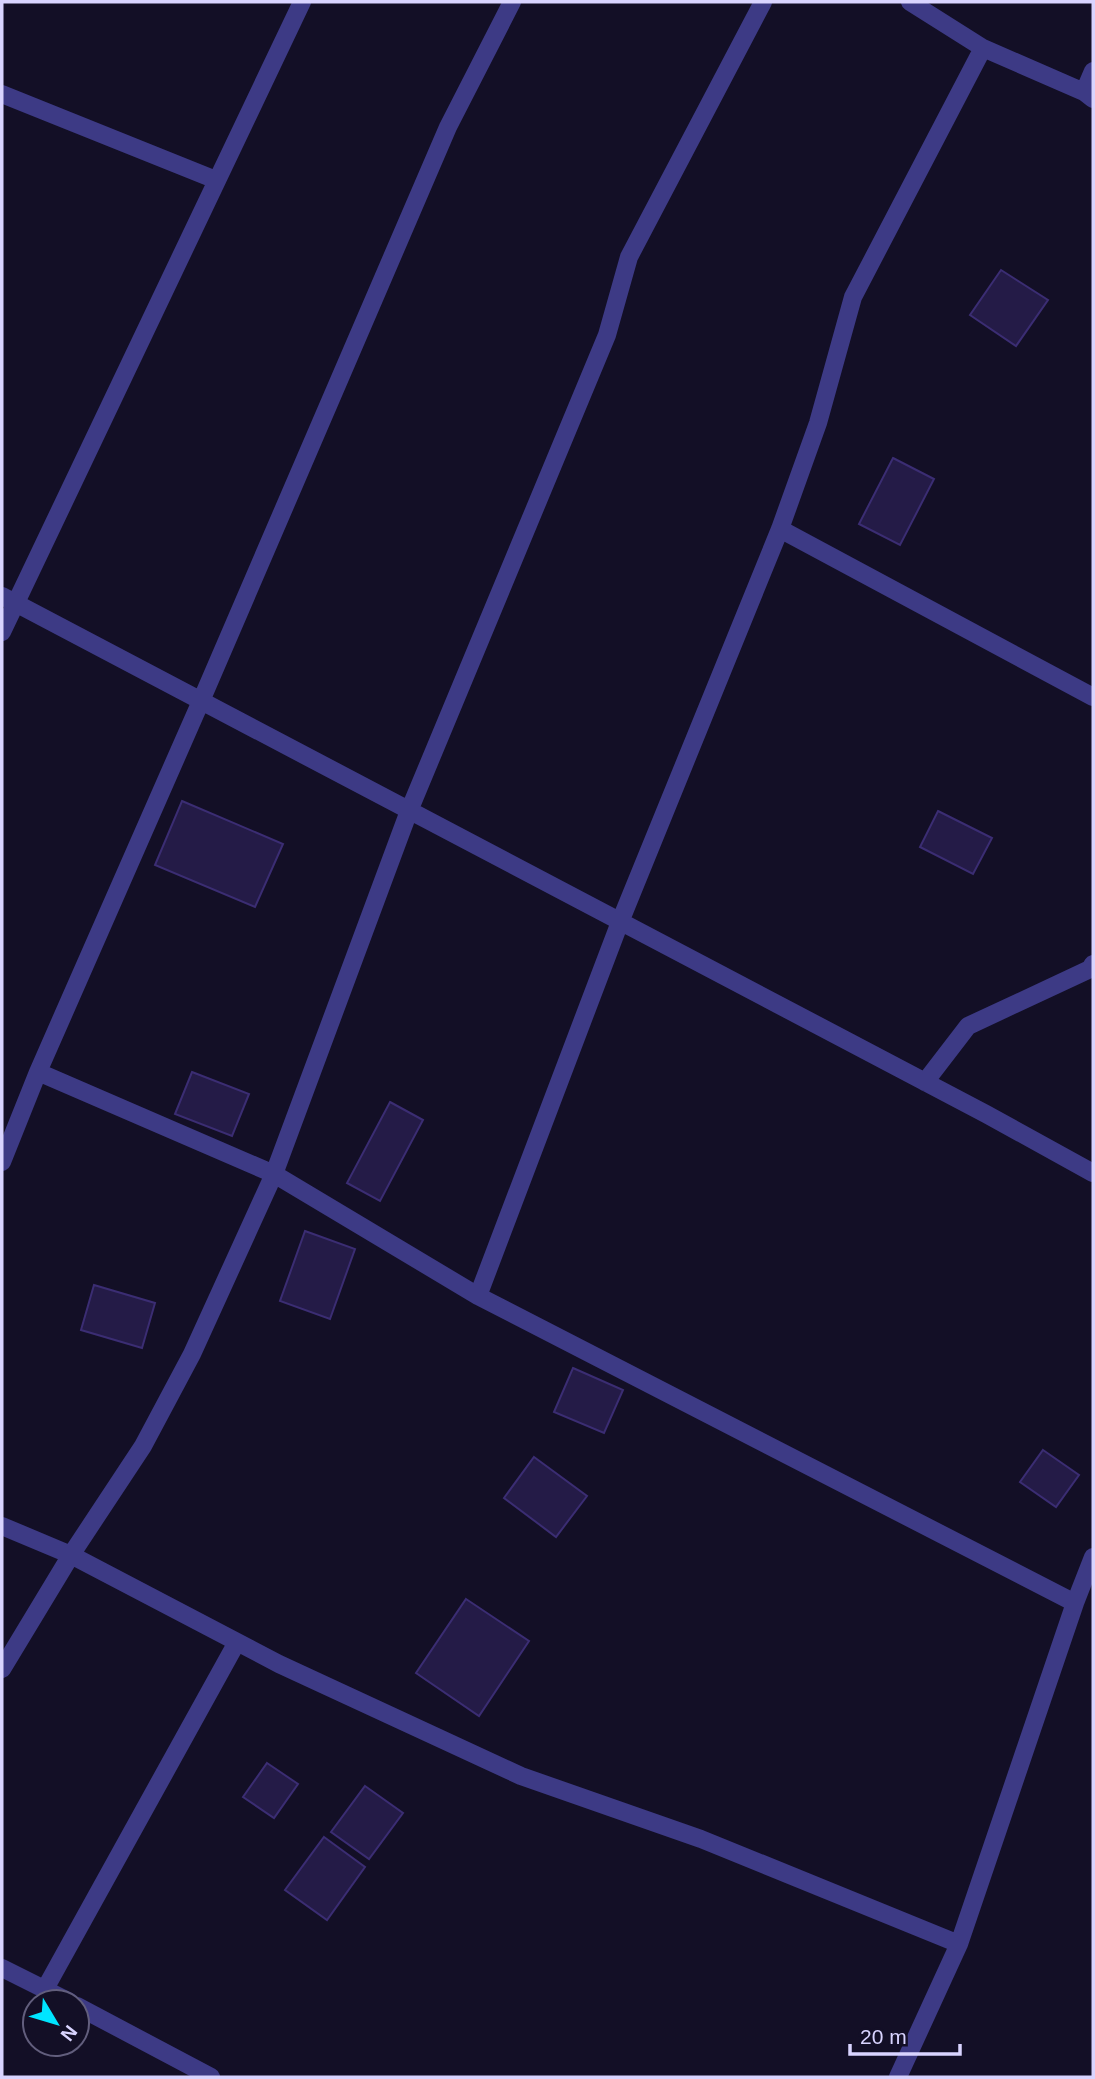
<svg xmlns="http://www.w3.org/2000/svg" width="1095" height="2079" font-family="Arial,sans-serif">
	<rect width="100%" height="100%" fill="#130f26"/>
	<path fill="#241b47" stroke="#3b2d73" stroke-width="2" d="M1001,270L1048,300L1016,346L970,315Z
		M893,458L934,479L900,545L859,524Z
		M182,801L283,844L255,907L155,865Z
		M938,811L992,838L973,874L920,847Z
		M192,1072L249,1094L232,1136L175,1114Z
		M390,1102L423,1120L380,1201L347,1183Z
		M305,1231L355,1249L330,1319L280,1301Z
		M94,1285L155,1303L142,1348L81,1330Z
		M573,1368L623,1390L604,1433L554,1412Z
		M1043,1450L1079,1475L1056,1507L1020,1482Z
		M534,1457L587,1496L556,1537L504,1498Z
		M466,1599L529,1641L479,1716L416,1673Z
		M267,1763L298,1784L274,1818L243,1797Z
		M365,1786L403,1813L369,1859L331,1832Z
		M324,1837L365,1867L327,1920L285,1890Z"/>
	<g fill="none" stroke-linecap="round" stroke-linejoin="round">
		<path stroke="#3d3a85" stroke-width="18" d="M910,2L983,48L1084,92L1093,99
			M1084,92L1093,71
			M2,94L216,180
			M780,529L1093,697
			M2,596L986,1114L1093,1173
			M2,632L302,2
			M38,1072L274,1174L478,1296L1075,1603
			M925,1082L968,1026L1090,969L1093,964
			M2,1162L38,1072L201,701L448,127L512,2
			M478,1296L620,922L780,529L818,423L853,297L983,48
			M2,1526L71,1555L279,1664L521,1776L701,1839L959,1944
			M2,1669L71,1555L143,1446L192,1354L274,1174L409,811L607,335L629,257L763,2
			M2,1968L70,2002
			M45,1989L237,1642
			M77,2006L211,2077
			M898,2077L959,1944L1075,1603L1093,1557"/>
	</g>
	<rect width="1095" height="2079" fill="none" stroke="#d9d4ff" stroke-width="7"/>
	<g transform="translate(56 2023) rotate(128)"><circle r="33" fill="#130f26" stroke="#625e7d" stroke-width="2"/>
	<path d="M0-5L12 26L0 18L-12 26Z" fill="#00e5ff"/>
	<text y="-10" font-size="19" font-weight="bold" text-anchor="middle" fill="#d9d4ff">N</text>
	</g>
	<path d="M850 2044v10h110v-10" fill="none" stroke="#d9d4ff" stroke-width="3.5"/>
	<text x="860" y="2044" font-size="21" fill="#d9d4ff" stroke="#130f26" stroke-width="5" paint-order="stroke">20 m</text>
</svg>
